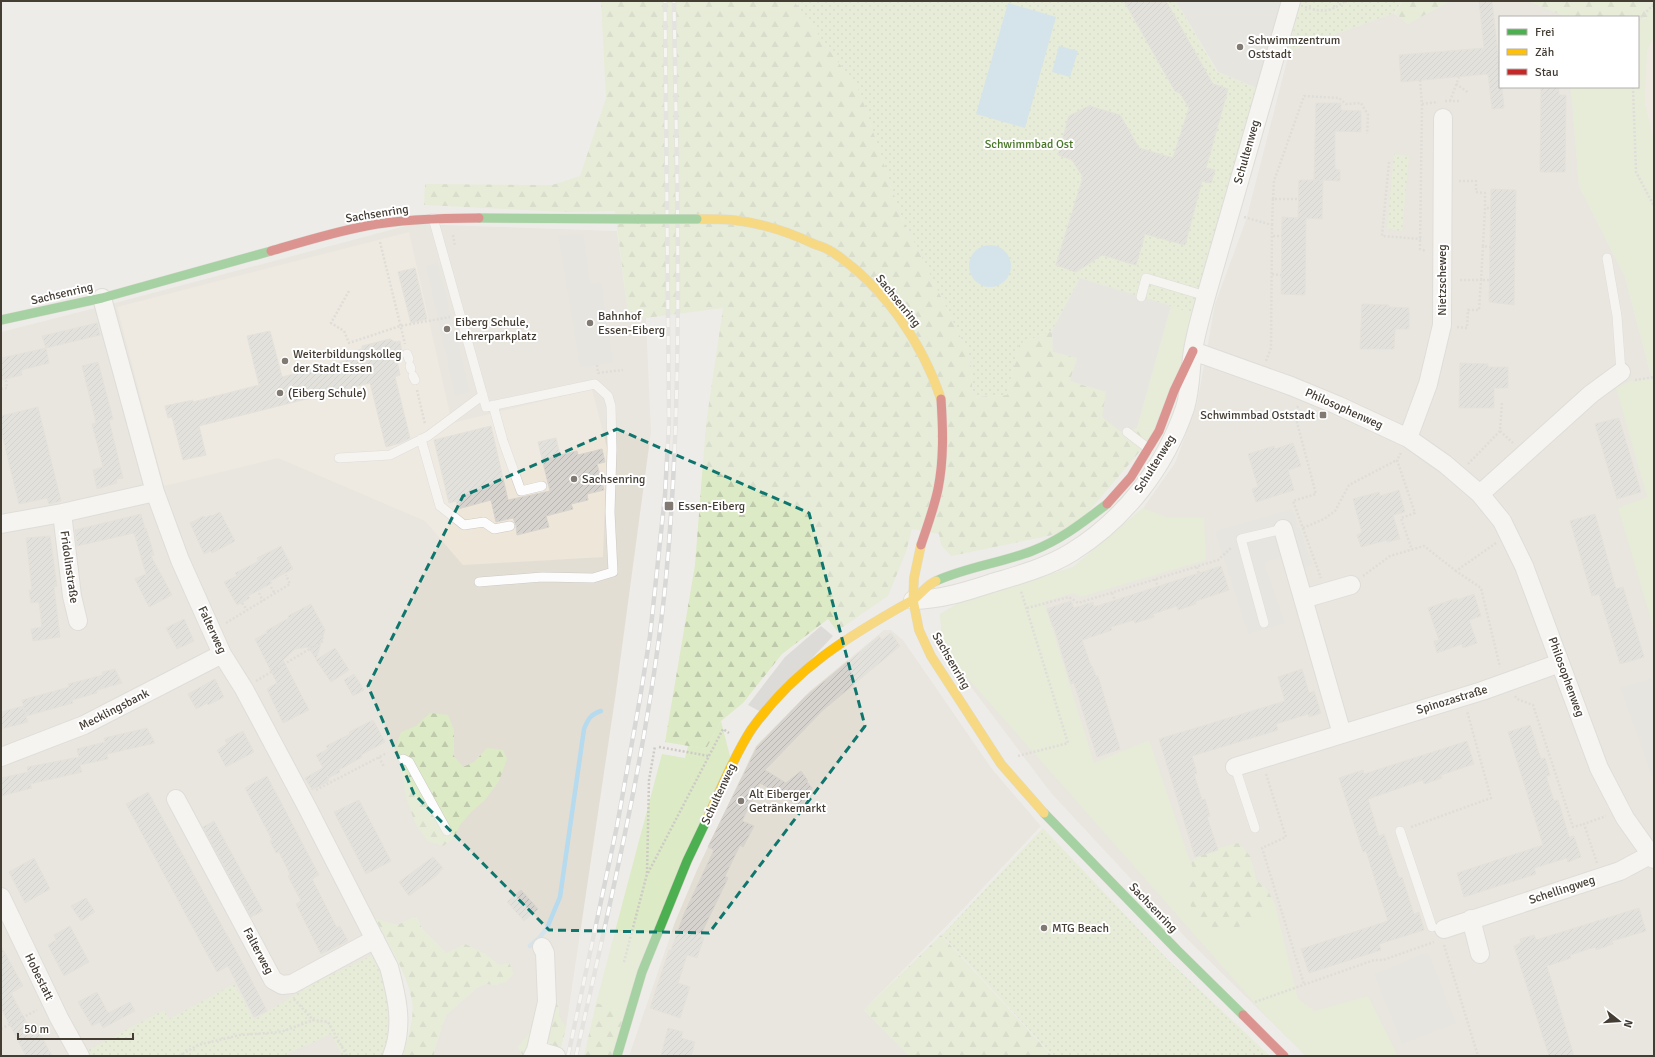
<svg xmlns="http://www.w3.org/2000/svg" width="1655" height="1057" font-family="Signika,sans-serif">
	<defs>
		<pattern id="forest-firs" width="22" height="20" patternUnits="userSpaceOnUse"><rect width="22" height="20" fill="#dceac6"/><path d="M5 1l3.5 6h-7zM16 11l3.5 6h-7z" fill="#becaab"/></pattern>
		<pattern id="park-dots" width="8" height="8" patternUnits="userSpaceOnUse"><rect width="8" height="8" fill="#dceac6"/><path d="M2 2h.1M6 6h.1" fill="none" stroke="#becaab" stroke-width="1.8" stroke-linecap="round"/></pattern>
		<pattern id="building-hatch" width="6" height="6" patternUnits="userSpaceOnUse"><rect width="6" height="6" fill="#d6d3cf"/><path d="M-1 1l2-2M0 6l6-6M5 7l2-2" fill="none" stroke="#b9b6b2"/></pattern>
	</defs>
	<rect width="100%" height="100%" fill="#eeece8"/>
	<path fill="#e3ded4" d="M1450,1H1529L1566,17H1500V87H1571L1579,186L1625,277L1654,387V1056H1306L1185,937L1051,793L943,650L940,614L957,604L1073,567L1143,508L1175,463L1197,404L1215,304L1246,220L1289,53L1292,50L1394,13L1408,24Z
		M413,224L617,231L628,313L646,318L651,432L616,692L566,1028L559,1017L558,999L518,1047L523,1056H434L435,1048L446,1015L478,987L486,984L496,985L499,965L484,953H446L423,930L416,916L397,925L375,919L373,955L384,980L389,1031L382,1056H1V332L115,303Z
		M884,630H891L903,640L992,769L1041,826L965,907L864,1010L909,1056H629L675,922L697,870L756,746L809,692Z"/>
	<path fill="#ede6d9" d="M1654,37V141L1645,102L1647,51Z
		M409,232L452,423L592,389L607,448L603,557L463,565L425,521L278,458L164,486L117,307Z"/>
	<path fill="#dceac6" d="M1654,18V37L1647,51L1645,102L1654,141V630L1618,508L1647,497L1616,388L1631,381L1652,379L1625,277L1579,186L1571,87H1638V19Z
		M1171,306L1201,316L1159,429L1137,428Z
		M1143,508L1169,518L1204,517L1206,560L1080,597L1074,593L1044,602L1094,763L1149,740L1195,876L1185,894L1234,930L1275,904L1298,999L1314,1011L1368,996L1398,1056H1306L1268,1018L943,650L940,614L957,604L1073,567Z
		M721,721L732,764L629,1013L596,1003L662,754L685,758L688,746L706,749Z"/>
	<path fill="url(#forest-firs)" d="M601,1H794L860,92L901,215L970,356L973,397L1007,395L1019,344L1052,331L1053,352L1077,358L1070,381L1106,392L1124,434L1137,428L1159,429L1072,531L951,556L941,545L939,534L912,529L906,552L888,596L837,631L828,619L782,654L743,703L721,721L706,749L665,742L695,565L706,424L723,308L646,318L628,313L615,211L566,212L424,205L425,184L552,185L580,176L606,98Z
		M1403,1H1450L1408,24L1395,13Z
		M1529,1H1654V18L1638,19V17H1566Z
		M430,713L448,715L454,730V756L463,767L474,762L487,748L503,750L507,759L499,781L485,800L471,812L460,825L453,839L443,846L427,841L415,823L406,797L401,766L396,746L401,732L416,726Z
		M1239,843L1250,856L1256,880L1267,889L1275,904L1234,930L1200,925L1185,894L1195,876L1191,862C1200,852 1225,846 1239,843Z
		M416,916L423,930L446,953L465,944L484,953L499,965L509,963L514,973L506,982L496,985L486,984L478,987L446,1015L435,1048L434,1056H403C407,1039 415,1018 412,1001C407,972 388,944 375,918L397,925Z
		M941,935L1052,1056H909L864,1010Z
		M552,992L558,999L559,1017L566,1028L559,1056H523L518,1047L530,1032L539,995Z
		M596,1003L629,1013L617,1056H584Z"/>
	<path fill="url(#park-dots)" d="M794,1H1176L1217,72L1264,91L1201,316L1080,278L1052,331L1019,344L1007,395L973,397L970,356L901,215L860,92Z
		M1299,1H1402L1394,13L1292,50L1289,53Z
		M1394,154L1409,156L1402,231L1387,229Z
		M1043,828L1168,960L1270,1056H1053L942,935Z
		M373,955C387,988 396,1022 382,1056H342L331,1034L284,1056H86L84,1052L164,1010L169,1019L234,984L254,1020L314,983Z"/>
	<path fill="#dddbd7" d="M1176,1H1290L1264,91L1218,72Z
		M583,234L590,284L601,282L613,363L580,367L558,235Z
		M438,263L470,392L455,396L426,266Z
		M1080,278L1171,306L1137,428L1124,434L1102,417L1106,392L1070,381L1077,358L1053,352L1052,331Z
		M1292,509L1313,565L1287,573L1282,556L1264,563L1285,623L1248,634L1215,531Z
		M821,626L833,636L761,712L748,705L785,657Z
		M1651,679L1654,686V783L1620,687Z
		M1428,952L1456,1023L1402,1044L1374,974Z"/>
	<path fill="#b6daee" d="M1008,3L1056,17L1025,128L976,114Z
		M1059,46L1078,51L1070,77L1052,72Z
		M969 266a21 21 0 1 1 42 0a21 21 0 1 1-42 0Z"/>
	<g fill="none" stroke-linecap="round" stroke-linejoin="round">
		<path stroke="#b6daee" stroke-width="4.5" d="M530,946L540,937L547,928L560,897L584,729C588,719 591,714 601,711"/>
	</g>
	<path fill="url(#building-hatch)" stroke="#d7d3cd" d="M1124,1H1166L1213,84L1228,89L1206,168L1215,170L1211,183L1202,181L1185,245L1145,234L1136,265L1102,255L1076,272L1056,265L1083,177L1072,160L1058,155L1069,116L1089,106L1120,115L1139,148L1173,158L1189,108L1180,93L1175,91Z
		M1479,1H1492L1500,72V87H1502L1504,108L1492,109L1488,74L1401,82L1399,55L1484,48Z
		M1541,87H1559V95H1566L1565,172H1540Z
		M1316,103H1341V110L1361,111V132L1335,131V169L1340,170V181L1323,180L1322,219L1306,218L1305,295L1281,294L1282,217L1298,218L1299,180H1320H1314Z
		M1491,189L1516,190L1514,305L1489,302Z
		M415,268L427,319L411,323L398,272Z
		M1362,304L1389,305V307L1409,308V329H1395L1394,349H1360Z
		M97,323L100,335L46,348L42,336Z
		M270,331L282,377L345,361L344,354L362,349V346L390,339L395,342L400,341L403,359L397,360L400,375L395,377L410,438L400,443L386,447L370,383L199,426L206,455L183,460L172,417L168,418L165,406L193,400V402L259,385L247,336Z
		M46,348L49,363L21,370L22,375L1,380V358Z
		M98,362L113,419L109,420L123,478L116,479L117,483L97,489L93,470L103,467L92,424L96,423L82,366Z
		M1460,363L1488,364V367H1508V388H1494V408H1459Z
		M38,407L61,501L49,504L47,498L19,504L1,430V416Z
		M1619,418L1641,492L1617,499L1595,424Z
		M491,426L508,500L550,491L538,442L556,438L560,455L577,451L578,455L602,449L605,462L597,464L604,490L587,494L588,500L571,504L573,509L546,516L549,527L517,535L516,525L513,518L496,522L491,500L458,509L456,501L449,503L434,440Z
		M1293,443L1301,466L1288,470L1294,490L1256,502L1252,489L1258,487L1248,454L1274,446L1275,449Z
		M1399,490L1405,512L1393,515L1400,539L1387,542V540L1361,547L1357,535L1362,533L1353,499L1379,492L1380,496Z
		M220,512L235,541L212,553L211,551L204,554L190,523L204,516L205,518L211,515L212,516Z
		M141,514L145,529L146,528L154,555L151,556L172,595L149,607L135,579L146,574L134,533L77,546L75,530Z
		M1595,514L1616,589L1623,587L1644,657L1620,664L1599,594L1592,596L1570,521Z
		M50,536L57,586L54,587L60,637L33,641L31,629L42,627L39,602L31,603L29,590H32L26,538Z
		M281,546L293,569L270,581L272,583L248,596L250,598L237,605L224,582L237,576L235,573L259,561L257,558Z
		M1221,566L1229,590L1196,601V604L1178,610L1177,606L1153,614L1154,617L1135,623L1134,620L1111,627L1112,630L1082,640L1091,666H1092L1096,676H1098L1120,749L1097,757L1074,683L1071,684L1054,627H1053L1047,609L1071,601L1074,608L1093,602L1094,607Z
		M1474,594L1481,616L1469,620L1477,643L1463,648L1462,644L1437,653L1434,641L1439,640L1428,608L1457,598V600Z
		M311,604L325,630L316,659L308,647L295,649L283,660L309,710L283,723L267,689L277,683L255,639L267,633L266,631L289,618L288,616Z
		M184,619L194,641L177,649L166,628Z
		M891,633L900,646L823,710L765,770L786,783L801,771L808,781L807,782L812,788L801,807L760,783L742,821L754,826L743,847L740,845L725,876L728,878L700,936L704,938L697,958L687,955L678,983L690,987L680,1018L650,1008L669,950H671L684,914L714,850L708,847L757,747L804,698L879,636L882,640Z
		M335,648L349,670L331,682L316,660Z
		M115,669L122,683L97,690V693L72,700L73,703L26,716L22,700L69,687L68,684L103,675L102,672Z
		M1302,669L1309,693L1314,691L1321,713L1309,717L1308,714L1276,724L1278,730L1192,756L1197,773L1194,774L1202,800L1205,799L1210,816L1207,817L1218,850L1195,857L1159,739L1285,701L1278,677Z
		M354,674L364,690L353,696L344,680Z
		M215,679L224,697L208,705L207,703L196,709L188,694Z
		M23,706L28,722L1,729V712Z
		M373,720L385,742L361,755L362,757L339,770L340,772L328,778L327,776L329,781L312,790L305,778L323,768L316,755L328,749L326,746L350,734L349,732Z
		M1530,725L1541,759L1545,758L1550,775L1546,776L1554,801L1558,800L1569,837L1574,836L1581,857L1568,862L1567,858L1534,868L1536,874L1464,897L1457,873L1543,845L1508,732Z
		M147,728L155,743L107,754L108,759L80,765L82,772L30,784L32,788L1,796V778L28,772L27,767L79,757L77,749L105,742L104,738Z
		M243,731L254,752L226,767L217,750L227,744L225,740Z
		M1467,741L1474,764L1441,775L1442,778L1424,784L1423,780L1368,799L1379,836L1384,834L1399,878L1402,877L1414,914L1419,912L1424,930L1379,944L1381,950L1309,973L1301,949L1388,921L1366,851L1363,852L1339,778L1363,770L1364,774Z
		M267,776L319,875L312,879L337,928L340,926L348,941L321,954L296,904L301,901L288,876L290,874L279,852L276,853L270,841L272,840L245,788Z
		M148,792L242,962L267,1011L254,1017L228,966L217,972L126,804Z
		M359,800L391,861L366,874L334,812Z
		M214,821L263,911L251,917L203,827Z
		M433,857L443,868L436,876L409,896L399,882Z
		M34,858L50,889L25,903L9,872Z
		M521,890L538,909L524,921L507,902Z
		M86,898L95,912L81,921L71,906Z
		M1639,908L1646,931L1612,941L1613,944L1596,950L1595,947L1570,955L1571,958L1547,966L1574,1056H1549L1514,946L1521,943L1520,939L1534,935L1536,940Z
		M70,926L89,962L64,976L48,945L56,940L54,935Z
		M1,946L23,986L11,993L30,1029L36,1026L52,1056H26L1,1008Z
		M97,992L108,1013L130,1002L135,1011L103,1028L100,1022L92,1026L78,1002Z
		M668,1028L683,1032L681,1038L695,1042L691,1056H661Z"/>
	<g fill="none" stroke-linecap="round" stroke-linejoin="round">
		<g stroke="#cccac5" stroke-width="10">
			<path id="lane" d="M433,218L486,407L595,384L608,396L611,406L612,449L610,512L613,572L593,578L542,577L479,582
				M1607,258L1617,316L1621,372
				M1141,297L1146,278L1206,296
				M407,354L409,359
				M410,366L411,369
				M413,376L415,380
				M493,405L503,441L521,491L542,486
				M1127,432L1149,449
				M421,439L440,506L464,525L484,522L494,529L510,526
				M339,458L390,455L428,436L483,395
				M1264,623L1241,539L1283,529
				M403,759L409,762L447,831
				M1235,767L1255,828
				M1400,831L1432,927"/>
		</g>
		<g stroke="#cccac5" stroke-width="20">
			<path id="street" d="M102,298L155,492L180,560L222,654L244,689L307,807L389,967C397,997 404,1026 392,1056
				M1193,351L1291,386L1337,405L1408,438L1445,464L1480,494L1502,521L1524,566L1599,768L1625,818L1654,859
				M1408,438L1428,384L1442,325L1443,118
				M1480,494L1591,394L1621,372
				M62,513L72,596L78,621
				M1,524L62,513L155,492
				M1283,529L1342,734
				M1303,599L1351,585
				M913,600C943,599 964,592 992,583C1019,575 1048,567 1072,552C1125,519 1165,467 1185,408C1191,389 1190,369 1193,350C1197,328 1203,307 1209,286C1236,191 1263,96 1291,1
				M1,757L84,725L222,654
				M1235,767L1482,691L1560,663
				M176,799L273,980L282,985L292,984L375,939
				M1,897L59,1018L80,1056
				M1471,919L1480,954
				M1444,929L1620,871L1650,855
				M536,1050L556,1056
				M533,1056L536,1050L547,1002L545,953L542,947"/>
		</g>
		<g stroke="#cfcac0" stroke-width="10">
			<path id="fast" d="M479,218L639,219
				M1,320L102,298L271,251
				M936,581C967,567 1001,563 1032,551C1062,539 1082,523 1107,504
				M1044,813L1177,950L1243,1015
				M617,1056L642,972L687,861L708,817"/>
		</g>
		<g stroke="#cfcac0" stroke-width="10">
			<path id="slow" d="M697,219C709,219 721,219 733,220C761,223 789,232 814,244C821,246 828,249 834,253C884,287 922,342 941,399
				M921,545L914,578L913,600L919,630L931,656L1001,764L1044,813
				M708,817C721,789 734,756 751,730C794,669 847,637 911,601C920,596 926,585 936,581"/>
		</g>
		<g stroke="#cfcac0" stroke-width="10">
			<path id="jam" d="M271,251C302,242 334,232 366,226C403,219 441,218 479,218
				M1107,504L1131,477L1159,431L1174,391L1193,351
				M921,545C927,527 934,508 938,489C944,459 943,429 941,399
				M1243,1015L1284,1056"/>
		</g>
		<path stroke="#cdcac6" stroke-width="2.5" stroke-dasharray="2 2" stroke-linecap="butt" d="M1305,7C1323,12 1329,13 1345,1
			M1638,20L1654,4
			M1420,80L1422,104L1438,102
			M1456,84L1469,93
			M1633,87L1636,172L1654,206
			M1445,101H1460
			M1450,101L1459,77
			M1422,104L1420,249L1426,251
			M1389,162L1382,236L1421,239
			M1459,181H1476V192L1485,193V208
			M1273,199L1274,181L1304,96L1339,98L1346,104L1361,103L1368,115L1367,134
			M1244,217L1272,225L1271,348L1266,361
			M1272,225L1273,199H1298
			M453,235L455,246
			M1273,236H1282
			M380,242L405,344
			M1483,246L1481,280H1490
			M1491,247L1483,246L1485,208H1492
			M1272,274L1281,275
			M349,291L331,323L344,331L349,343L400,326L450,317
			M1457,327L1467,328L1468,310H1479L1481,280H1459
			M597,365L598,373L623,370
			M1635,380L1654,377
			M1,389L7,388L6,380
			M417,390L425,424
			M1298,406L1295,415L1316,494L1293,501L1321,578
			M1500,431L1513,443
			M1401,453L1397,460L1415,513L1401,518L1412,550
			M1468,464L1500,431L1502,402
			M1303,528L1324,519L1335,511L1349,485L1397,460
			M1496,543L1456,571L1481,588L1500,667
			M1197,567L1199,574
			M1363,576L1390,556L1424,546L1456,571
			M1155,579L1158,587
			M271,587L275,594
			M259,593L263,601
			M1112,593L1115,600
			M242,603L247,610
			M1027,608L1069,597L1078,603L1218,560L1232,547
			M226,623L290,584L286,575
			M256,681L323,641L321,632
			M1515,696L1517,699L1533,705L1573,827L1584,824
			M659,747L709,756
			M1018,756L1068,743L1021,591
			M379,757L384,767
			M1266,774L1286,837L1262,848L1304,984
			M316,790L387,753
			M1411,827L1491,798L1467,711
			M1597,863L1584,824L1606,816
			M648,873L723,729L729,733
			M1444,945L1478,1056
			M624,962L647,874L649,780L655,746
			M294,999L313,1020
			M1255,1002L1374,960H1383L1434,942
			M1,1029L37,1010
			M179,1056L198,1045L240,1035L281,1032L313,1020L328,1022L347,1056"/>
		<use href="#lane" stroke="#fcfcfc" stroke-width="9"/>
		<use href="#street" stroke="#fcfcfc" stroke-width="18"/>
		<use href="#fast" stroke="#4caf50" stroke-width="9"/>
		<use href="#slow" stroke="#ffc107" stroke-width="9"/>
		<use href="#jam" stroke="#c62828" stroke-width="9"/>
		<g stroke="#d8d8d7" stroke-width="4.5">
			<path id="rail" d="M568,1056L617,826L640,698L650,636L665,495L669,423L665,1
				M576,1056C611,898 650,739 666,578C684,386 677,193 674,1"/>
		</g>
		<use href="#rail" stroke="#fff" stroke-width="3" stroke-dasharray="9" stroke-linecap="butt"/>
		<g stroke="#cfcac0" stroke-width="10" stroke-linecap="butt">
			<path id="fast-bridge" d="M639,219H697"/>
		</g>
		<use href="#fast-bridge" stroke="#4caf50" stroke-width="9"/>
	</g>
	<path d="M0 0H1655V1057H0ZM617,429L809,513L865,726L709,933L549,930L414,794L368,686L463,496Z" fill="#eeece8" fill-opacity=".55" fill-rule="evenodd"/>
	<path fill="none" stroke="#0f766e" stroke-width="3" stroke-dasharray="8 5" stroke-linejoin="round" d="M617,429L809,513L865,726L709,933L549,930L414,794L368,686L463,496Z"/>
	<g fill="#807a73" stroke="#fff" stroke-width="1.5">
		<circle cx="1240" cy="47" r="4"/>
		<circle cx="590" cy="323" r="4"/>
		<circle cx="447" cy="329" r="4"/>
		<circle cx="285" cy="361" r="4"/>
		<circle cx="280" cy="393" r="4"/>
		<rect x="1319" y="411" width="8" height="8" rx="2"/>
		<circle cx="574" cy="479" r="4"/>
		<rect x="664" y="501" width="10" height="10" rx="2"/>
		<circle cx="741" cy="801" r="4"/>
		<circle cx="1044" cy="928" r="4"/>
	</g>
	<g text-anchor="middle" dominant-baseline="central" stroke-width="4" stroke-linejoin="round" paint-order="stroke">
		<g font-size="12" fill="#443d34" stroke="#fff" text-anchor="start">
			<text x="1248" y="40">Schwimmzentrum<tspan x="1248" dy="14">Oststadt</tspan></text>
			<text x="598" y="316">Bahnhof<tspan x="598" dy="14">Essen-Eiberg</tspan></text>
			<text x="455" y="322">Eiberg Schule,<tspan x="455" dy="14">Lehrerparkplatz</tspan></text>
			<text x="293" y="354">Weiterbildungskolleg<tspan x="293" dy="14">der Stadt Essen</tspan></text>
			<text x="288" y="393">(Eiberg Schule)</text>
			<text x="1315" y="415" text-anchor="end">Schwimmbad Oststadt</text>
			<text x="582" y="479">Sachsenring</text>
			<text x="678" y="506">Essen-Eiberg</text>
			<text x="749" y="794">Alt Eiberger<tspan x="749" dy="14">Getränkemarkt</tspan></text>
			<text x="1052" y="928">MTG Beach</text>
		</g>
		<g font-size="12" fill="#477626" stroke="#fff">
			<text x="1029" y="144">Schwimmbad Ost</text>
		</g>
		<g font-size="12" fill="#443d34" stroke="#fff">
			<text transform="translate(1247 152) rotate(-74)">Schultenweg</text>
			<text transform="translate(377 214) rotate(-9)">Sachsenring</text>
			<text transform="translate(1442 280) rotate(-90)">Nietzscheweg</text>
			<text transform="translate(62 294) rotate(-13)">Sachsenring</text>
			<text transform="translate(898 301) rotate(51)">Sachsenring</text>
			<text transform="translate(1344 409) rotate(24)">Philosophenweg</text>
			<text transform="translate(1155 464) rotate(-58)">Schultenweg</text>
			<text transform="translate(69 567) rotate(82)">Fridolinstraße</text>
			<text transform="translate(212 630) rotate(65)">Falterweg</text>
			<text transform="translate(951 661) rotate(60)">Sachsenring</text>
			<text transform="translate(1566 677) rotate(70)">Philosophenweg</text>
			<text transform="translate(1452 700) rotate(-17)">Spinozastraße</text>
			<text transform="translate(114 710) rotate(-27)">Mecklingsbank</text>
			<text transform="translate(719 794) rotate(-65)">Schultenweg</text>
			<text transform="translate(1562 890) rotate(-18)">Schellingweg</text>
			<text transform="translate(1153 908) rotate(46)">Sachsenring</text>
			<text transform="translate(258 951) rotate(62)">Falterweg</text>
			<text transform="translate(39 977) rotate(64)">Hobestatt</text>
		</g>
	</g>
	<rect width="1655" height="1057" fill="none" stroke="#443d34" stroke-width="4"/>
	<rect x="1499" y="16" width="140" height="72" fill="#ffffff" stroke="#b4b1ae"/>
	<rect x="1507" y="29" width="20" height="6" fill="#4caf50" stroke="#b4b1ae"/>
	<text x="1535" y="36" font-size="12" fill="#443d34">Frei</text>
	<rect x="1507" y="49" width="20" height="6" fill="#ffc107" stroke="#b4b1ae"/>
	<text x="1535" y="56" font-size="12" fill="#443d34">Zäh</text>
	<rect x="1507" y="69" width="20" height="6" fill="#c62828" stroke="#b4b1ae"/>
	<text x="1535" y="76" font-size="12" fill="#443d34">Stau</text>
	<g transform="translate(1619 1021) rotate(107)" stroke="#ffffff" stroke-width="3" paint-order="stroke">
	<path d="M0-3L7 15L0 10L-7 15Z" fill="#443d34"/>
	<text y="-6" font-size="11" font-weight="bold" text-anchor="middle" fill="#443d34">N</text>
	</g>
	<path d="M18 1033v6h115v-6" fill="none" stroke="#443d34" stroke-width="2"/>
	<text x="24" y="1033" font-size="12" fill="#443d34" stroke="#ffffff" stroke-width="3" paint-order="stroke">50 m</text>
</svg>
